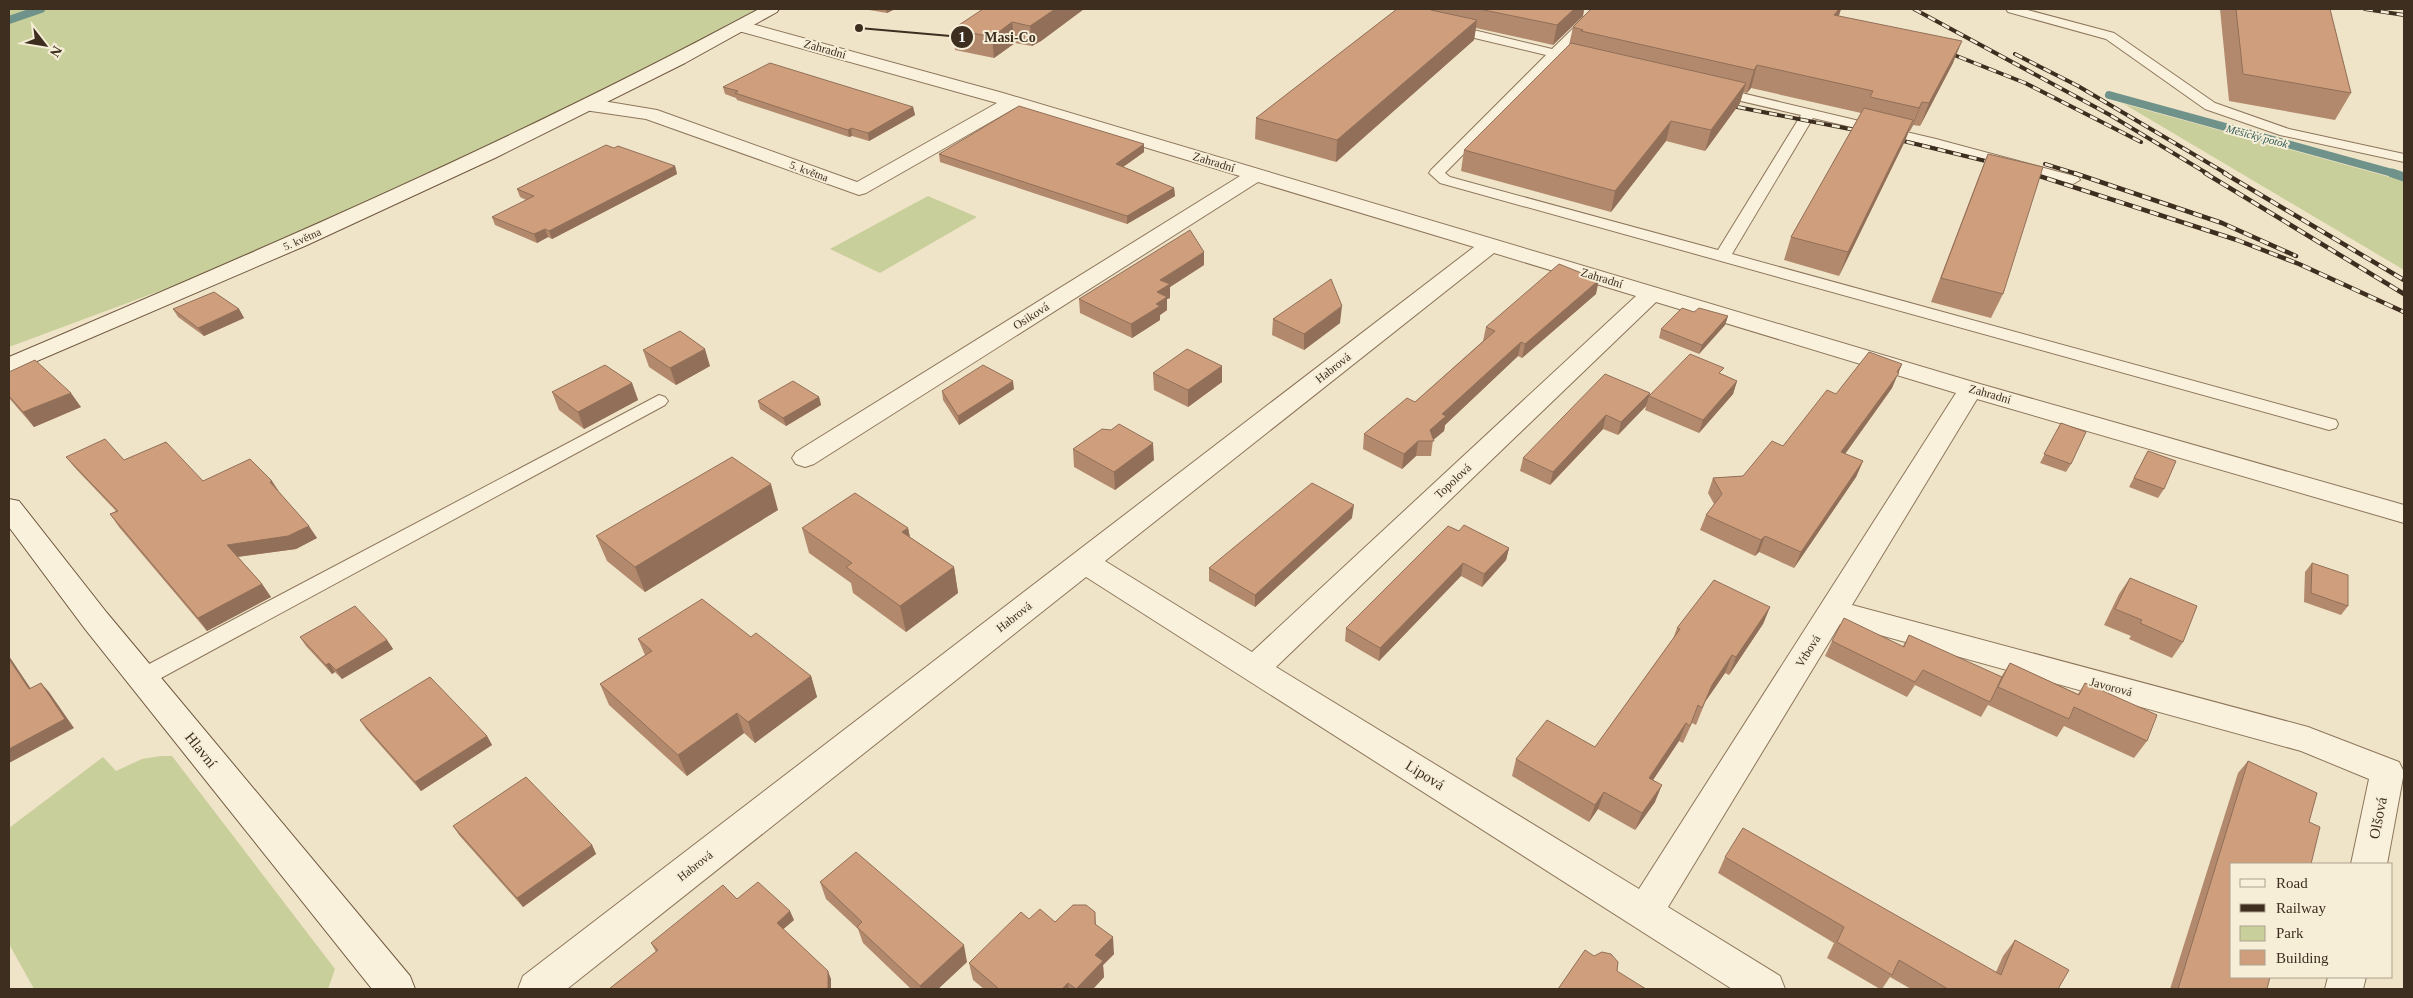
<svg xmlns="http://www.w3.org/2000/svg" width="2413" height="998" font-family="'Times New Roman',serif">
	<rect width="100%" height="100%" fill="#f0e4c8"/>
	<path fill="#c9cf9b" d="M9,9H756L601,94L211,272L9,347Z
		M2124,104L2404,181V270Z
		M928,196L977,217L880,273L830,249Z
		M161,756H172L335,969L328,989H34L9,944V828L103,757L116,771L142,759Z"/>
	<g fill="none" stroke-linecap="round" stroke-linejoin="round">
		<path stroke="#6f938a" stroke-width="8" d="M9,20L41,9
			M2109,95L2396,174"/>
		<path stroke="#6f938a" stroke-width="9" d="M2392,173L2404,177"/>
		<g stroke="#8d765c" stroke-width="2">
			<path id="lane" d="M1593,9H1605L1564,52L1570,53L1572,56L1570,59L1558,58L1445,173L1450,177L1718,250L1801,115L1711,94L1709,91L1716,87L1936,139L2078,177L2080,180L2073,184L1933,146L1813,118L1732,254L2336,420L2338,424L2336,428L2329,430L2322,428L1440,183L1429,173L1431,170L1546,55L1445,31L1443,28L1445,25L1449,24L1552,49Z
				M2006,9H2024L2114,33L2215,103L2289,129L2404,154V162L2280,135L2205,109L2106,39L2008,12Z
				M659,395L665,397L668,401L665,405L150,684L142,687L134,684L131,678L134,672Z"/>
		</g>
		<g stroke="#8d765c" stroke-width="2">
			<path id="street" d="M741,21L1003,93L1980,384L2404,505V523L1977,399L1852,605L2308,727L2399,762L2404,772L2387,864H2351L2369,779L2301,751L1840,624L1668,907L1780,976L1785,989H1732L1086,577L567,989H518L523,976L1474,247L1258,182L814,464L805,467L796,464L792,458L796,452L1240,176L1015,108L866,193L859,195L646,119L591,111L584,109L582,105L584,101L591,99L657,110L857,182L997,103L735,30L733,26L735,22ZM1494,253L1636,296L1252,652L1105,561ZM1656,302L1956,393L1639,889L1276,667Z
				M2328,977H2366L2363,989H2325Z"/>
		</g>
		<g stroke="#6f573f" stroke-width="2">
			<path id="secondary" d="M759,9H779L777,12L685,63L497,157L307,245L9,373V357C263,249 516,140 759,9Z
				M9,499L19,501L107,613L410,976L415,989H372L85,629L9,527Z"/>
		</g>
		<use href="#lane" fill="#faf1dc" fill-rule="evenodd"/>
		<use href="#street" fill="#faf1dc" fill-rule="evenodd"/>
		<use href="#secondary" fill="#faf1dc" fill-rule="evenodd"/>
		<g stroke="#3d2e20" stroke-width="4">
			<path id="rail-far1" d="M1914,9L2110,115L2208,174
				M2365,9L2404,15
				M1944,51L2025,83L2141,142
				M2015,54L2078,86L2227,174
				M1722,104L1865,132
				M1891,138L1998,164
				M2045,164L2077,174
				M2027,172L2034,174"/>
		</g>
		<g stroke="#3d2e20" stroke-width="4.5">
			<path id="rail" d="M2030,173L2237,240L2299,264L2404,312
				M2074,173L2222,223L2296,256
				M2205,173L2404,294
				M2224,173L2404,280"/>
		</g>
		<use href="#rail-far1" stroke="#f7eed8" stroke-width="2.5" stroke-dasharray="8" stroke-linecap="butt"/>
		<use href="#rail" stroke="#f7eed8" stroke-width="3" stroke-dasharray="9" stroke-linecap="butt"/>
	</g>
	<path fill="#b2896c" d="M863,9H895L887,13Z
		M1084,9L1041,41L1032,46L1015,43L994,58L955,50L953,29Z
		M1397,9H1584L1583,16L1553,45L1476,28L1474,40L1336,162L1255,139L1256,118Z
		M1591,9H1841L1839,16L1953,63L1920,126L1913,125L1910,131H1909L1905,141L1839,276L1784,260L1791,237L1861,113L1751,88L1747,93L1743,92L1740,103L1705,151L1666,141L1611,212L1461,171L1464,150L1569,45L1573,27Z
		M2220,9H2330L2351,93L2335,120L2229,101Z
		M723,87L913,107L915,115L869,141L852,136L849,137L737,100L736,98L725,94Z
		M614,148L675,166L677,174L552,239L548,237L537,243L495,225L492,217L526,200L520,197L517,189Z
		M1144,152L1123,167L1174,188L1175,196L1127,224L940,162L939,154Z
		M1988,154L2003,294L1991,318L1931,302L1979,176Z
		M1204,265L1170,287V298L1167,299V310L1160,315V320L1132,338L1080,313L1079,299Z
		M1596,294L1522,358L1518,356L1445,425L1444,431L1433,440L1431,456H1416L1402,469L1363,449L1364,434L1415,402L1483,341L1486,327Z
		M173,309H239L244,318L204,336L178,317Z
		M1694,312L1728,316L1725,325L1699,354L1659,338L1661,329Z
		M1273,319L1340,323L1304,350L1272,335Z
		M643,350L710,366L676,385L649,367Z
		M1902,364L1892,388L1845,454L1863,461L1856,477L1794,568L1759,552L1755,556L1700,530L1706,515L1714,504L1708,493L1713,478L1743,476L1783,446L1836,394Z
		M1222,366V382L1188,407L1154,390L1153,373Z
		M9,372L81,407L34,427L9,398Z
		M1722,374L1737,381L1733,394L1699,433L1645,410L1649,396Z
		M632,383L638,400L584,429L559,410L552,392Z
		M1014,389L959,425L943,400L942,391Z
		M1650,393L1646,406L1618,435L1603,429L1550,485L1520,471L1523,458Z
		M819,397L821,405L786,426L760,409L758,401Z
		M2061,423L2071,464L2066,472L2040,463Z
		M1073,449L1154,460L1115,490L1074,467Z
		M2148,451L2164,489L2158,498L2129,487Z
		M66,457L124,460L203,481L280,493L317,538L296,549L238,557L262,584L271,597L207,631L119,527L110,514L116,511L76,469Z
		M778,510L645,592L607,561L596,536Z
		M1352,518L1255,607L1209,581V568Z
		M802,528H908L910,537L954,567L958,593L906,632L853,593L851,583L809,553Z
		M1459,531L1509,548L1506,560L1482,587L1461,576L1379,661L1345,641L1346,628Z
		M2312,563L2348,606L2341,615L2304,602L2305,572Z
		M2130,578L2183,642L2172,658L2129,639L2131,636L2104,625L2119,594Z
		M1770,607L1763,624L1729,675L1725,673L1705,702L1696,725L1692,723L1683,743L1679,741L1653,780L1655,802L1635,830L1598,809L1589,822L1512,776L1516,759L1595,747L1673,639L1677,628Z
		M1909,635L2001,677L2010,663L2078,694L2085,683L2147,741L2134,758L2064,726L2057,737L1988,705L1981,717L1915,685L1907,697L1825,656L1832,641L1903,646Z
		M300,637L387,640L393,649L342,679L335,672L332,674L306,646Z
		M751,637L811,676L817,697L755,743L744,733L687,776L609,705L600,684L645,655L638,639Z
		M360,720L487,736L492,745L421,791L366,729Z
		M2248,761L2232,864L2267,989H2170L2238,773Z
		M453,826L592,845L596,854L523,907L459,835Z
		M1725,857L1996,972L2003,956L2015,940L2058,989H1911L1890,977L1882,989H1880L1827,958L1834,943L1718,873Z
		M820,882L967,962L938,989H911L863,943L858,929L826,899Z
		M1095,912L1096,925L1114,954L1103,965L1104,977L1093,989H984L973,980L969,963L1029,919L1055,922Z
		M794,920L783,929L831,979V989H609L656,952L651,943Z"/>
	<path fill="#916f58" d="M886,9H895L887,13Z
		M1055,9H1084L1041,41L1032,46L1030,26Z
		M1574,9H1584L1583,16L1553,45L1557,25Z
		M1839,9H1841L1836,23L1834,15Z
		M1477,20L1474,40L1336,162L1337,140Z
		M1012,22L1015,43L994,58L992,37Z
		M1962,41L1953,63L1920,126L1929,103Z
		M1757,65L1751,88L1747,93L1754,70Z
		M1746,83L1740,103L1705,151L1711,130Z
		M1922,102L1913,125L1910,131L1919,108Z
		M913,107L915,115L869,141L868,133Z
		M1913,120L1905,141L1839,276L1848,252Z
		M1671,121L1666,141L1611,212L1615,191Z
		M851,128L852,136L849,137L848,130Z
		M1144,144V152L1116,172V164Z
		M675,166L677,174L552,239L549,231Z
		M1174,188L1175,196L1127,224V216Z
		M545,229L548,237L537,243L534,234Z
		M1204,252V265L1170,287V298L1167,299V310L1160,315V320L1132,338L1131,324L1160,280Z
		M1599,280L1596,294L1522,358L1525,344Z
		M1342,306L1340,323L1304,350V334Z
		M239,309L244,318L204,336L198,328Z
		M1728,316L1725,325L1699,354L1702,345Z
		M1521,342L1518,356L1445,425L1444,431L1432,441L1430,430L1442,414Z
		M705,349L710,366L676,385L670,368Z
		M1902,364L1892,388L1835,468L1841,452Z
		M1222,366V382L1188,407V390Z
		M1013,381L1014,389L959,425L958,416Z
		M1737,381L1733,394L1699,433L1703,420Z
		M632,383L638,400L584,429L578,412Z
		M71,393L81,407L34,427L23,412Z
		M1650,393L1646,406L1618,435L1621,422Z
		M819,397L821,405L786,426L783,418Z
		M1606,415L1603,429L1550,485L1553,472Z
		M1418,441L1416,456L1402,469L1404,454Z
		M1153,443L1154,460L1115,490L1114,472Z
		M1863,461L1856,477L1794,568L1801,552Z
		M272,481L280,493L270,482Z
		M771,484L778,510L645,592L635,567Z
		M1354,505L1352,518L1255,607V595Z
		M309,526L317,538L296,549L235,557L227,545Z
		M908,528L913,553L902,532Z
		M1765,536L1759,552L1755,556L1761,540Z
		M1509,548L1506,560L1482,587L1484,574Z
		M1463,563L1461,576L1379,661L1380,648Z
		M954,567L958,593L906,632L900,606Z
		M262,584L271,597L207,631L198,618Z
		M1770,607L1763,624L1729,675L1736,657Z
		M387,640L393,649L342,679L336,670Z
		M1732,655L1725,673L1705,702L1696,725L1712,685Z
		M9,656L37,698L29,689L9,659Z
		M329,663L335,672L332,674L326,665Z
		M811,676L817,697L755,743L748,722Z
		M41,683L49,692L74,728L9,763V749Z
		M737,713L744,733L687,776L678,755Z
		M1686,723L1679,741L1643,795L1649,778Z
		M487,736L492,745L421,791L415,782Z
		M1662,785L1655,802L1635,830L1642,813Z
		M1604,792L1598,809L1589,822L1595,805Z
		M592,845L596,854L523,907L517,898Z
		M790,911L794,920L780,932L777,923Z
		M1113,937L1114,954L1103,965L1104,977L1093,989H1076L1095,955Z
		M964,945L967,962L938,989H921L920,986Z
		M828,971L831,979V989H828Z
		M1068,983L1069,989H1062Z"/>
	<path fill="#cf9f7d" stroke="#916f58" d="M983,9H1055L1039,20L1030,26L1012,22L992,37L953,29Z
		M1397,9H1430L1431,10L1477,20L1337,140L1256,118Z
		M1479,9H1574L1557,25Z
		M1591,9H1839L1834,15L1962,41L1929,103L1922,102L1919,108L1870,97L1873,91L1757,65L1754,70L1581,31L1583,30L1573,27Z
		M2236,9H2330L2351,93L2243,74Z
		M1571,43L1746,83L1711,130L1671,121L1615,191L1464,150Z
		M770,63L913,107L868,133L851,128L848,130L814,119L735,93L738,91L723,87Z
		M1019,106L1144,144L1116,164L1174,188L1127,216L939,154Z
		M1864,108L1913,120L1848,252L1791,237Z
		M606,145L614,148L618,146L675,166L549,231L545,229L534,234L492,217L534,196L517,189Z
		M1988,154L2043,167L2003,294L1941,278Z
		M1190,230L1204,252L1160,280L1170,284L1157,292L1167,297L1156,304L1160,306L1131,324L1079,299Z
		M1559,264L1599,280L1525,344L1521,342L1442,414L1446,416L1430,430L1434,441H1418L1404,454L1364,434L1407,398L1415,402L1495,331L1486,327Z
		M1331,279L1342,306L1304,334L1273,319Z
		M214,292L239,309L198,328L173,309Z
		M1682,308L1694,312L1699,308L1728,316L1702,345L1661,329Z
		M680,331L705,349L670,368L643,350Z
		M1187,349L1222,366L1188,390L1153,373Z
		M1869,352L1902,364L1897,372L1899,373L1841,452L1863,461L1801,552L1765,536L1761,540L1706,515L1722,494L1713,478L1743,476L1772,441L1783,446L1827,390L1836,394Z
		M1690,354L1724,368L1719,373L1737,381L1703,420L1649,396Z
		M35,360L71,393L23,412L9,396V372Z
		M605,365L632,383L578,412L552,392Z
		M983,365L1013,381L958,416L942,391Z
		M1605,374L1650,393L1621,422L1606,415L1553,472L1523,458Z
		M793,381L819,397L783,418L758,401Z
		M2061,423L2086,432L2071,464L2044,454Z
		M1119,424L1153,443L1114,472L1073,449L1102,429L1111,430Z
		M105,439L124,460L166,442L203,481L250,459L272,481L270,482L309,526L288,536L227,545L262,584L198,618L110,514L118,511L66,457Z
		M2148,451L2176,461L2164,489L2134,478Z
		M732,457L771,484L635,567L596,536Z
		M1312,483L1354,505L1255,595L1209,568Z
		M855,493L908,528L902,532L954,567L900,606L846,567L852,563L802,528Z
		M1464,525L1509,548L1484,574L1463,563L1380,648L1346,628L1448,526L1459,531Z
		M2312,563L2348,575V606L2311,593Z
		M2130,578L2197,606L2183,642L2140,623L2142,620L2115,609Z
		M1714,580L1770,607L1736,657L1732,655L1712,685L1702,708L1698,705L1690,726L1686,723L1649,778L1662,785L1642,813L1604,792L1595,805L1516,759L1547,720L1595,747L1680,629L1677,628Z
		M702,599L751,637L756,633L811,676L748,722L737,713L678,755L600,684L652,651L638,639Z
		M355,606L387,640L336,670L329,663L326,665L300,637Z
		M1844,618L1904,647L1909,635L2002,677L1990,702L1923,670L1915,682L1832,641Z
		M9,659L29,689L41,683L65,719L9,749Z
		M2010,663L2079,695L2085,683L2157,715L2147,741L2074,707L2069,719L1998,687Z
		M430,677L487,736L415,782L360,720Z
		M2248,761L2317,793L2309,822L2320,827L2311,864H2232V977H2270L2267,989H2178Z
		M526,777L592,845L517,898L453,826Z
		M1743,828L2001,975L2015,940L2069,970L2058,989H1948L1899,960L1892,975L1837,942L1844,927L1725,857Z
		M856,852L964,945L920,986L857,927L862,922L820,882Z
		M758,882L790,911L777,923L828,971V989H609L658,950L651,943L723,885L737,899Z
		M1073,905H1086L1095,912V924L1113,937L1095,955L1103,961L1076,989L1068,983L1062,989H999L969,963L1021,912L1029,919L1040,909L1055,922Z
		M1585,950L1594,956L1602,952L1611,954L1618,962L1617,971L1646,989H1558Z"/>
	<g text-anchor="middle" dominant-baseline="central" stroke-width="4" stroke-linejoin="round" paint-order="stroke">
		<g font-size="11" font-style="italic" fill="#2f5d5a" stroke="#f7eed8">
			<text transform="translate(2257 136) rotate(15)">Měšický potok</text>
		</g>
		<g font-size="11" fill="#3d2e20" stroke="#f7eed8">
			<text transform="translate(809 171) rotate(20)">5. května</text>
			<text transform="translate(302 239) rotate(-24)">5. května</text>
		</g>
		<g font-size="12" fill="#3d2e20" stroke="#f7eed8">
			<text transform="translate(825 49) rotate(16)">Zahradní</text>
			<text transform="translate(1214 162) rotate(17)">Zahradní</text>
			<text transform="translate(1602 278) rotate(17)">Zahradní</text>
			<text transform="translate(1031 316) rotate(-32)">Osiková</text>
			<text transform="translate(1333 368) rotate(-38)">Habrová</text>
			<text transform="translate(1990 394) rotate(16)">Zahradní</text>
			<text transform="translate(1453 481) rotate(-43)">Topolová</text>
			<text transform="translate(1014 617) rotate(-38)">Habrová</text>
			<text transform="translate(1808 651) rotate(-58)">Vrbová</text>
			<text transform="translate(2111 687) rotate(15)">Javorová</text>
			<text transform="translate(695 866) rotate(-38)">Habrová</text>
		</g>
		<g font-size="15" fill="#3d2e20" stroke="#f7eed8">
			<text transform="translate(201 750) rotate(51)">Hlavní</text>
			<text transform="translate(1425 775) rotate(32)">Lipová</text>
			<text transform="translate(2378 818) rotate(-79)">Olšová</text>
		</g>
	</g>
	<path fill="none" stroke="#3d2e20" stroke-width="2" d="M859 28L962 37"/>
	<g fill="#3d2e20" stroke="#f7eed8" stroke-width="2">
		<circle cx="859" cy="28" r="5"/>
		<circle cx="962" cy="37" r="12"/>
	</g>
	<g font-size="15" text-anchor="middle" font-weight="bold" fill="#fff">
		<text x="962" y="42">1</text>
	</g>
	<g font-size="14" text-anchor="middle" font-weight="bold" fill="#3d2e20" stroke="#f7eed8" stroke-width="4" stroke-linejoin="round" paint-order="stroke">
		<text x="1010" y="42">Masi-Co</text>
	</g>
	<rect width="2413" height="998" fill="none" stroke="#3d2e20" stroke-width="20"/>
	<rect x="2230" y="863" width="162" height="115" fill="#f7eed8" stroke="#ada18e"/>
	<rect x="2240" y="879" width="25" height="8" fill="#faf1dc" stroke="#ada18e"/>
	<text x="2276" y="888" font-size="15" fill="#3d2e20">Road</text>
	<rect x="2240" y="904" width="25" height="8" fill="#3d2e20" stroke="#ada18e"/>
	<text x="2276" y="913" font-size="15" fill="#3d2e20">Railway</text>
	<rect x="2240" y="926" width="25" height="15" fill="#c9cf9b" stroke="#ada18e"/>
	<text x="2276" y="938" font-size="15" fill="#3d2e20">Park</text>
	<rect x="2240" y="950" width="25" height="15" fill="#cf9f7d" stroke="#ada18e"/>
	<text x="2276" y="963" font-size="15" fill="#3d2e20">Building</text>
	<g transform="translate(45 45) rotate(121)" stroke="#f7eed8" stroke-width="4" paint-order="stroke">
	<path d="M0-4L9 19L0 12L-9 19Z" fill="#3d2e20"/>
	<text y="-8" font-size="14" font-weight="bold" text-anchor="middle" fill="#3d2e20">N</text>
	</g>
</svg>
